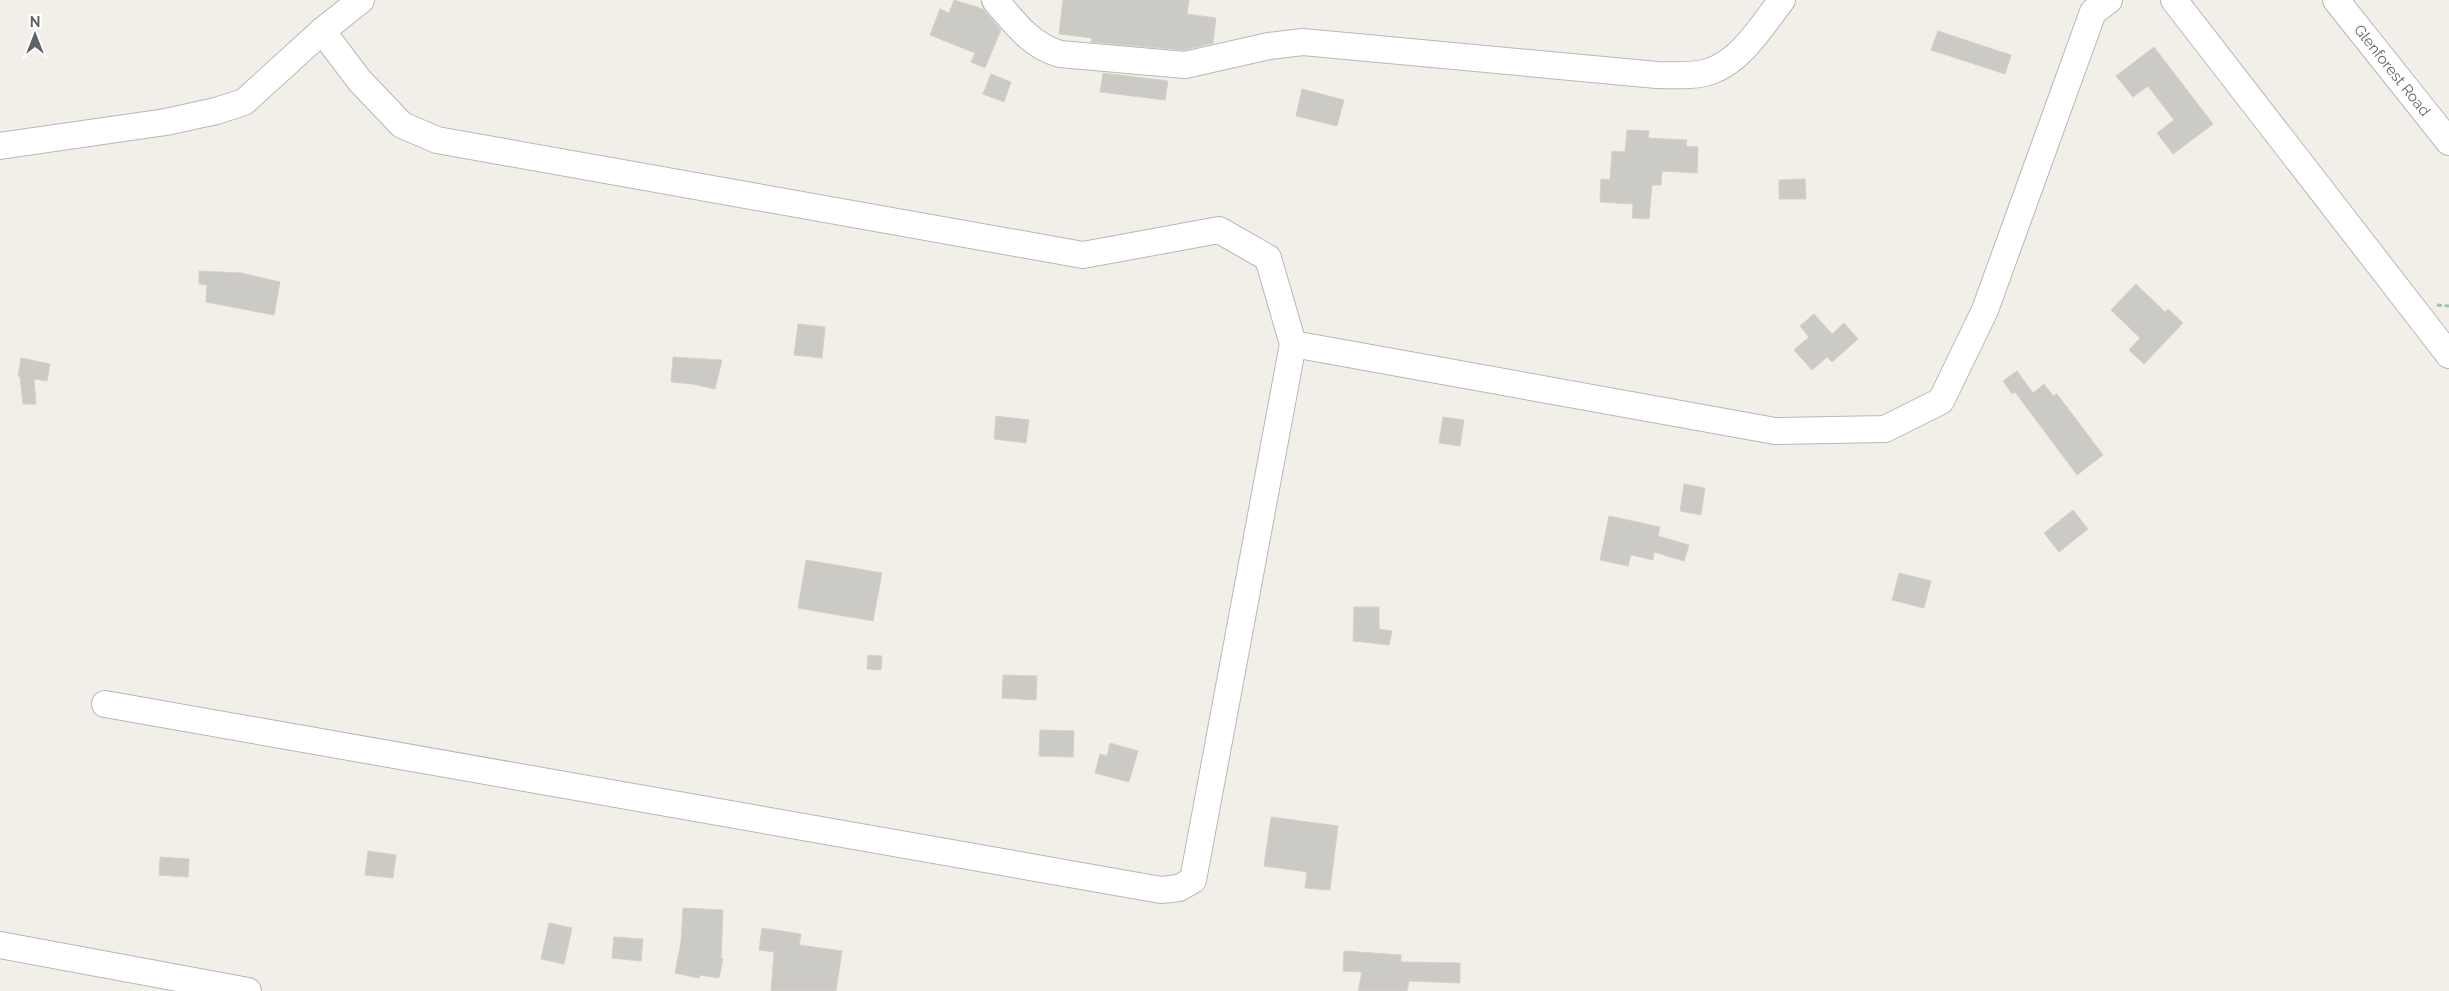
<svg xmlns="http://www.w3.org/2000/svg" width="2449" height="991" font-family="Raleway,sans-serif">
	<rect width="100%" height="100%" fill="#f1efe8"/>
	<path fill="#cccac5" stroke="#d6d1c6" d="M954,0L983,9L1001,30L985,68L971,62L975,53L930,35L940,9L949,13Z
		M1063,0H1189L1187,14L1216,18L1213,43L1184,50L1091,42L1092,38L1059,34Z
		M1938,31L2011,55L2005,74L1931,50Z
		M2154,47L2213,124L2173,154L2157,133L2174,120L2148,86L2133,97L2116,76Z
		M1103,73L1168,81L1165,100L1100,92Z
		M991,74L1011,82L1004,102L983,94Z
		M1302,89L1344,100L1337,126L1296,116Z
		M1627,130L1649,131L1648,138L1687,140L1686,146L1698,147L1697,173L1662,171L1661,185H1652L1649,219L1632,218L1633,204L1600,202L1601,179L1610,180L1612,151L1625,152Z
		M1805,179L1806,199H1779V180Z
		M199,271L241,273L280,282L274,315L206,302L207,285L199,284Z
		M2136,284L2165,312L2168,309L2183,323L2144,364L2129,350L2140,338L2111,310Z
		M1814,314L1832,334L1844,323L1858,339L1832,362L1827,357L1812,370L1794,350L1809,337L1800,326Z
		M798,324L825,327L822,358L794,355Z
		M673,357L722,360L715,389L693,384L671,382Z
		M21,358L50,364L47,381L34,379L36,404H23L20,377L18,376Z
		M2017,371L2033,393L2044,384L2053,396L2057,394L2103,455L2077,475L2015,392L2012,394L2003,381Z
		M996,416L1029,420L1026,443L994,439Z
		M1443,417L1464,420L1460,446L1439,443Z
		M1684,484L1705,488L1701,515L1680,511Z
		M2073,510L2088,529L2059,552L2044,533Z
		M1609,516L1660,527L1658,536L1689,545L1684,561L1654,552L1653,560L1631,555L1628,566L1600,560Z
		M806,560L882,573L873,621L798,608Z
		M1899,573L1931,581L1924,608L1892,600Z
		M1354,607H1379V629L1392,631L1389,645L1353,641Z
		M868,655L882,656L881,670L867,669Z
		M1003,675L1037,676L1036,700L1002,698Z
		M1040,730L1074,731L1073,757L1039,756Z
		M1110,743L1138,751L1129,782L1095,773L1100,754L1107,756Z
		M1271,817L1338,826L1330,890L1305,888L1307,872L1264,866Z
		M368,851L396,855L393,878L365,875Z
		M160,857L189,859L188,877L159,875Z
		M683,908L723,910L721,958L723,959L719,978L700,975L699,978L675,973L681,942Z
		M549,923L572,928L564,964L541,959Z
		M762,928L801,934L799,945L842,951L836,991H771L774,952L759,950Z
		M614,937L643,939L641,961L612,958Z
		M1344,951L1401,955V962L1460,963V983L1409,981L1407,991H1358L1362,972L1343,971Z"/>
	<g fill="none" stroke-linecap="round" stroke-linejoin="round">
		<g stroke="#b5b8bc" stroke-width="28">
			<g id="minor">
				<path d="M995,0C1014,22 1031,46 1060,54L1185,65L1269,46L1303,42L1657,75C1674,75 1695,77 1711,71C1742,60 1763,24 1782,0"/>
				<path d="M2174,0L2449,355"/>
				<path id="s1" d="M2336,0L2449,142"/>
				<path d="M322,31L360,81L402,125L437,140L1083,255L1219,230L1268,258L1293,344L1775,431L1885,429L1941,401L1985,310L2093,12L2109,0"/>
				<path d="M0,146L166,122L216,111L244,102L322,31L361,0"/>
				<path d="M105,704L1161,890L1179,888L1193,880L1293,344"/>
				<path d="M0,945L248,991"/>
			</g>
		</g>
		<path stroke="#9cc7a9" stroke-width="3" stroke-dasharray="5 2.5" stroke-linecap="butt" d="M2437,305L2449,306"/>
		<use href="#minor" stroke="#fff" stroke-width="26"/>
	</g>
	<g text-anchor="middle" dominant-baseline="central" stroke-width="4" stroke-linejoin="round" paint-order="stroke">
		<g font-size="15" fill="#5f6368" stroke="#fff">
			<text stroke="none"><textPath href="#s1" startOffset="90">Glenforest Road</textPath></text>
		</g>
	</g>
	<g transform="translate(35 35)" stroke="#ffffff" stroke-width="4" paint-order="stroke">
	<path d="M0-4L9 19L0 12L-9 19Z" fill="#5f6368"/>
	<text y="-8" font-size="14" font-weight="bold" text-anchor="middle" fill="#5f6368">N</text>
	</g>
</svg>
